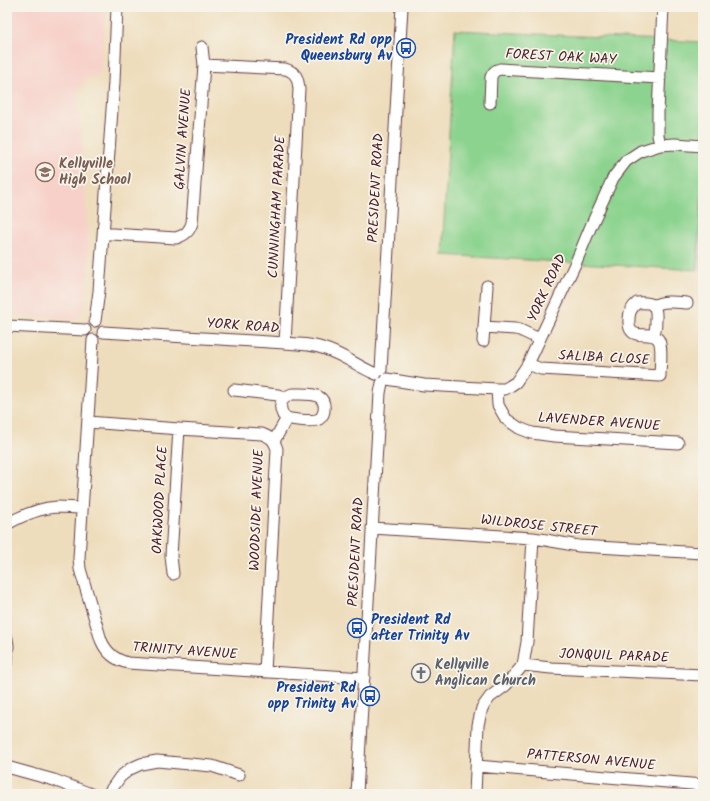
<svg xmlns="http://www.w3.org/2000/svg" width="710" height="801" font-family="Kalam,sans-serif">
	<rect width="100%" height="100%" fill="#f7f3e8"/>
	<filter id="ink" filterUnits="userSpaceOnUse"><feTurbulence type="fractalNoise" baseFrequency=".025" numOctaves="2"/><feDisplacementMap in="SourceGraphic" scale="8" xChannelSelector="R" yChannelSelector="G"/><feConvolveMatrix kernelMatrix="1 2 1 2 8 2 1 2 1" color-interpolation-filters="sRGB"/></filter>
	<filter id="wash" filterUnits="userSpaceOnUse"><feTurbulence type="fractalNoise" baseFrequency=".012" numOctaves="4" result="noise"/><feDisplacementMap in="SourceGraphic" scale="16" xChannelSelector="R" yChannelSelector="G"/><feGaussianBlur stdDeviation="0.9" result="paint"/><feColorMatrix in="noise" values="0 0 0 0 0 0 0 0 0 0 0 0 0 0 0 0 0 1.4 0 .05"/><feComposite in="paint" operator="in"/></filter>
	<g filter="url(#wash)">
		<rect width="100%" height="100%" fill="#eeddbc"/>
		<path fill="#f7d0c9" d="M7,7H106L100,73L83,81L78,95L89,249L87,289L84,306L76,320L7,314Z"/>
		<path fill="#d2bec1" d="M703,172V271L697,270Z"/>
		<path fill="#8bd38e" stroke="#6a795c" d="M455,30L703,42V168L697,270L442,255Z"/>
	</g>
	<g filter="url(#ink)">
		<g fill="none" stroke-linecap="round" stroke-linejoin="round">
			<g stroke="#633c41" stroke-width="13">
				<path id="minor" d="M204,65L285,69C296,72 298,78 299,89L285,343
					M490,103L491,77C493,72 495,70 500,69L660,78
					M660,145L658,135V112L663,7
					M103,234H112L176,238C185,235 189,232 192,223L204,65L202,47
					M653,306C663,300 676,302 687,303
					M95,321L99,291L114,82L117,7
					M7,326L85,330
					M484,327L515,329L520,330L539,339
					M103,332L285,343C299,344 315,344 328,350C345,356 359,367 376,374
					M93,340L79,558L80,569L83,579L101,640C106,652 115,660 128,663L364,678
					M483,341L487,286
					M528,364L541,369L660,376C660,368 663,345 658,339C650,329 627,344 629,319C629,312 632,307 637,303C653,302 657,304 656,320C656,325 656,331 653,335
					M381,370L402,7
					M387,379L424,385L497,389H505L510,386L516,382L528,364L576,262L591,226L613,178L626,161L641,151L660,145L675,144L703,146
					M497,389L498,405L506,419L519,428L532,433L554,436L678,443
					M234,390L278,395L284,398
					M292,394C299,394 314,393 319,397C326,401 326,414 319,419C314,422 297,420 291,419C288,419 285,417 283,415C278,405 281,398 292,394Z
					M88,422L179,429L262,434C272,438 274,440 277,449L265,672
					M274,441L287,418
					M7,524C23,515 39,508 57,507C66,507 74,508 82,508
					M372,528L533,538C549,540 564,544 579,546L703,553
					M173,574L171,556L179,429
					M7,639L8,646L7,661
					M523,665L551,668L703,675
					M477,766L703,785
					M7,767L54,780L91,794
					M108,794L120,777L130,769L141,764L157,761L212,766L239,775
					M357,794L380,393L382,383
					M475,794L478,725L482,708L490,697L506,685L523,665L527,642L533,538"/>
			</g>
			<use href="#minor" stroke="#fff" stroke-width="11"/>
		</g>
	</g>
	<defs>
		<g id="bus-ring" transform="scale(1)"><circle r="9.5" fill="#f7f3e8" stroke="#1a4fb4" stroke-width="1.5"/><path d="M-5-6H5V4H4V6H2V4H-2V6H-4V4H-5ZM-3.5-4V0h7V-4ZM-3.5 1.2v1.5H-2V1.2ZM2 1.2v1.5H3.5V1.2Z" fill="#1a4fb4"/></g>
		<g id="school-ring" transform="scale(1)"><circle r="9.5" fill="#f7f3e8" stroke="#8d6e63" stroke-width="1.5"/><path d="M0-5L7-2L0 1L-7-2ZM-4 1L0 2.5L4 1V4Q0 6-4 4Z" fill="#8d6e63"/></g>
		<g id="church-ring" transform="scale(1)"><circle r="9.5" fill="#f7f3e8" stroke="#6b7280" stroke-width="1.5"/><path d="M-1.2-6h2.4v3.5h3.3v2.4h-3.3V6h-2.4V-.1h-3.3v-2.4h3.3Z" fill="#6b7280"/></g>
	</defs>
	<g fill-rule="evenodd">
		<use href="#bus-ring" x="406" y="48"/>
		<use href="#school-ring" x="45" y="172"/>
		<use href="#bus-ring" x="357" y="628"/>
		<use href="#church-ring" x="421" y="673"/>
		<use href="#bus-ring" x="370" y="696"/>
	</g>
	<g text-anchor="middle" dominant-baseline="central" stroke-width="3.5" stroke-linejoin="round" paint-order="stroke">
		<g font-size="14" font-weight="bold" fill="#164399" stroke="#f7f3e8" text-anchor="end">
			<text x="392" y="40">President Rd opp<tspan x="392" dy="16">Queensbury Av</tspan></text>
			<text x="371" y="620" text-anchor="start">President Rd<tspan x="371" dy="16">after Trinity Av</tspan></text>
			<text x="356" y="688">President Rd<tspan x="356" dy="16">opp Trinity Av</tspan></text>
		</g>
		<g font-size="14" fill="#4a1f2b" stroke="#f7f3e8">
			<text transform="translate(561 57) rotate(3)">FOREST OAK WAY</text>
			<text transform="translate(183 139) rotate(-86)">GALVIN AVENUE</text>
			<text transform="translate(376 188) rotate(-87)">PRESIDENT ROAD</text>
			<text transform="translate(277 207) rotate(-87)">CUNNINGHAM PARADE</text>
			<text transform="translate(547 288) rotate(-65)">YORK ROAD</text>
			<text transform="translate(243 326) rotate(4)">YORK ROAD</text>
			<text transform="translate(604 358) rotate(3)">SALIBA CLOSE</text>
			<text transform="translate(599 422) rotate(4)">LAVENDER AVENUE</text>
			<text transform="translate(160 500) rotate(-87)">OAKWOOD PLACE</text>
			<text transform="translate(257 510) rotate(-88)">WOODSIDE AVENUE</text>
			<text transform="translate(539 526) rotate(6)">WILDROSE STREET</text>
			<text transform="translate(356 552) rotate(-87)">PRESIDENT ROAD</text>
			<text transform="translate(185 651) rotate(4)">TRINITY AVENUE</text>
			<text transform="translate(614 656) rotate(2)">JONQUIL PARADE</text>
			<text transform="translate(591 760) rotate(5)">PATTERSON AVENUE</text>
		</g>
		<g font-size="14" font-weight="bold" fill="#785e54" stroke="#f7f3e8" text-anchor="start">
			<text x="59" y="164">Kellyville<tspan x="59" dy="16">High School</tspan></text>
		</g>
		<g font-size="14" font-weight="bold" fill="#5b616d" stroke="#f7f3e8" text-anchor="start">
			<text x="435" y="665">Kellyville<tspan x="435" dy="16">Anglican Church</tspan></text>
		</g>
	</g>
	<rect width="710" height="801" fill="none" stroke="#f7f3e8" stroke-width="24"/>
</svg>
